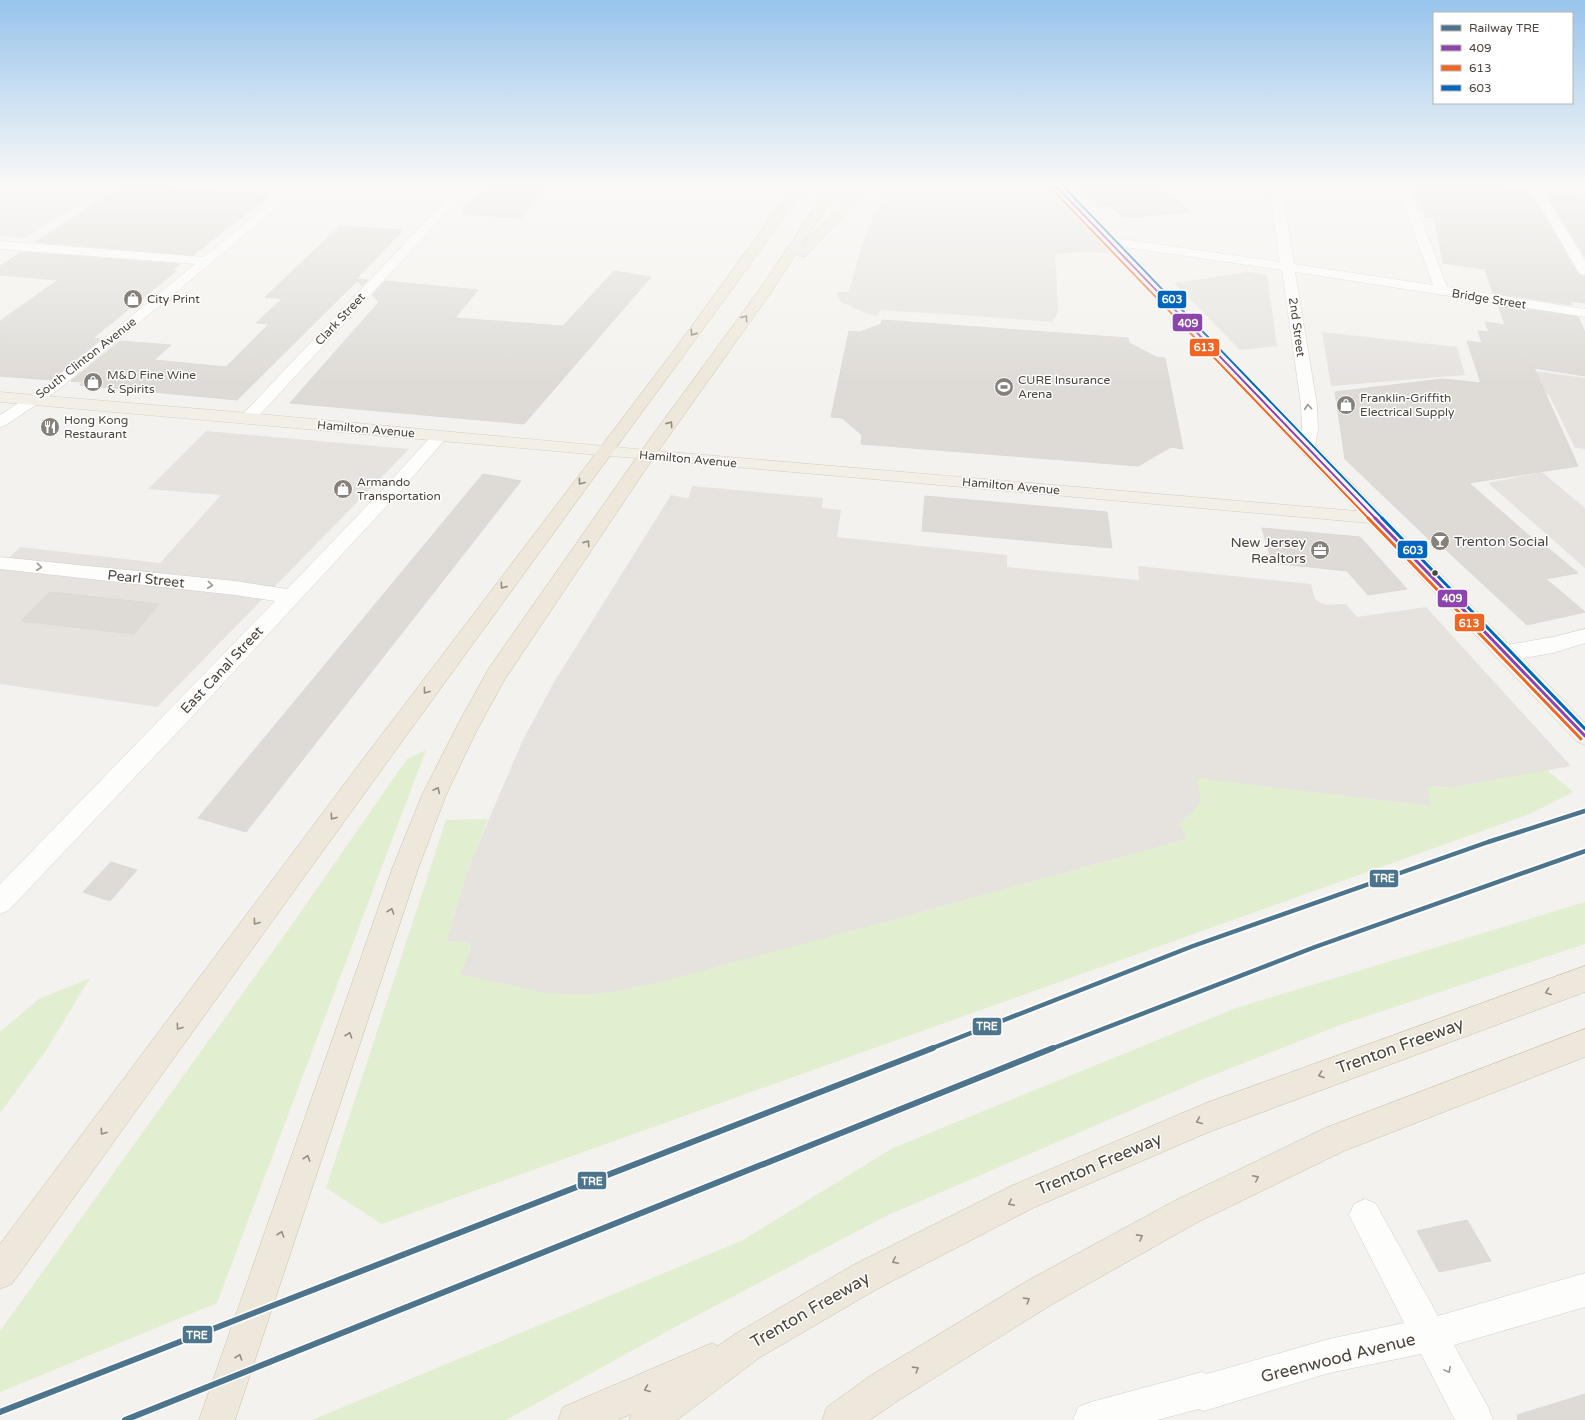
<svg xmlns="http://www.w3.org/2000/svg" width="1585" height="1420" font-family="'Varela Round',sans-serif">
	<rect width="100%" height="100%" fill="#f4f2ee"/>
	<path fill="#e6e2de" d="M206,431L409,449L157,707L0,684V567L20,547L160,563L221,495L148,489Z"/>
	<path fill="#e1eecf" d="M426,750L217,1303L0,1392V1331L286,933L407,759Z
		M1547,770L1573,792L1532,813L382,1224L326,1188L446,820L488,819L471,861L446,941L470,943L471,949L623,990L903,917L1187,839L1179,823L1192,813L1197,777L1430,806L1426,788L1433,786L1449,788Z
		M1585,902V944L1340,1025L1201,1080L886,1216L675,1327L506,1420H312L741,1241L893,1148L1236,1008Z
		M90,978L47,1049L0,1113V1032L39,999Z"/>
	<path fill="#e6e3df" d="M0,185H109L25,238L0,236Z
		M895,185H1055L1122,254L1085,252L1055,254L1058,306V313L1052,322L975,316L880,310L877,316L868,314L841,302L836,292H849L862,244L877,207Z
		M1249,272L1267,275L1277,346L1240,350L1174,283Z
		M1322,332L1457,347L1465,375L1331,386Z
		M1484,364L1585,378V449L1575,448L1549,395L1495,387Z
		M1542,472L1585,508V568L1488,483Z
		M692,486L823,498L822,508L841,510L837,537L1007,555V567L1139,580L1138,566L1311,584L1315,599L1321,603L1328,605L1346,604L1357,617L1426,607L1571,766L1449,788L1433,786L1427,788L1431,806L1197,778L1201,801L1192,813L1179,823L1187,839L903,917L667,980L623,990L586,995L546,993L460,974L471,949L470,943L446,941L471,861L522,742L554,682L671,495L686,498L689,497Z"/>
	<path fill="#dedbd6" stroke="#dcd9d4" d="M123,185L216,190L272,194L193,255L36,242Z
		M487,185H546L521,218L461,214Z
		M1076,185H1160L1191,212L1123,218L1111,206L1099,207Z
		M1412,185H1476L1529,190L1577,272L1580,275L1585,276V303L1570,301L1572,305L1493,293L1485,269L1443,263L1434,217L1425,216Z
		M1545,192L1585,196V257Z
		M340,226L403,230L356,279L368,280L362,286L357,281L237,400L80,385L83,382L71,381L120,341L171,345L154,360L226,367L269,324L256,323L282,299L265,297Z
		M21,252L180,264L172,270L176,271L93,338L101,339L51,380L0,376V321L58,280L0,275V266Z
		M614,271L651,277L524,424L290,403L379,302L372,295L385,281L478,290L455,318L563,326Z
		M1498,305L1578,317L1585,332V376L1534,368L1578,466L1469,483L1533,539L1536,538L1578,573L1546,579L1585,612L1527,625L1445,549L1440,550L1345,459L1335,392L1442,379L1481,383L1467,341L1482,343L1478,331L1489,332L1485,322L1505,325Z
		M882,320L1128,338L1129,343L1156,357L1165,358L1183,449L1171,447L1138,466L861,444L862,435L842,418L831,417L849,331L860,332L881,324Z
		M483,474L521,481L246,832L198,818Z
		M925,496L1107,512L1112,548L922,531Z
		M1262,528L1360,537L1407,589L1368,595L1347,571L1272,563Z
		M50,592L159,604L134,634L21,621Z
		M111,862L137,870L110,901L83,892Z
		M1467,1220L1491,1261L1439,1272L1417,1231Z
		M1585,1394V1420H1518L1517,1415Z"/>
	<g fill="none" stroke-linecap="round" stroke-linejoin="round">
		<g stroke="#d2d0cb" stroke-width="1">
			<path id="minor" d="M292,185H305L58,390L6,425L0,427V415L48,384L195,264L0,249V241L204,257Z
				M460,185H472L254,421L248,423L242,421L240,418L242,415Z
				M1269,185H1281L1294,264L1433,285L1397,185H1408L1447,287L1585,309V317L1295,272L1317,405L1318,430L1315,446L1313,450L1307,451L1301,450L1299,446L1302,430L1301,405L1282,270L1109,245L1105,244L1103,241L1105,238L1109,237L1280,262Z
				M1528,185H1539L1585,260V275L1580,274L1578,271Z
				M440,431L446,433L448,436L397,495L191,718L9,910L0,914V884L275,601L235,595L0,569V557L235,581L287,589L385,487L434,433Z
				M1585,629V643L1553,653L1507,661L1500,658L1497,653L1500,648L1507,645L1553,637Z
				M1365,1199L1376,1204L1438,1316L1585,1273V1307L1454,1345L1488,1407L1493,1420H1455L1421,1354L1329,1373L1204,1411L1199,1409L1157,1420H1073L1078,1407L1091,1402L1202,1372L1207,1374L1329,1339L1404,1323L1349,1215L1354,1204Z"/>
		</g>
		<g stroke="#d6cebb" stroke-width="1">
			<path id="major" d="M1049,185H1061L1585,722V745L1577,742L1369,523L0,402V392L248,413L647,450L1357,511Z"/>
		</g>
		<g stroke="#ccbfa9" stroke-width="1">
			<path id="highway" d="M795,185H807C712,319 614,449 518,582C348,815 180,1049 12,1284L0,1289V1244L348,779L669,357Z
				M830,185H841L802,245L860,185H872L806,256L801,257L796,254L772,291L654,457L505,679L476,732L446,795L418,869L235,1420H199L392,869L422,795L458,724L489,668L641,451L762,286Z
				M1585,966V992L1209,1132L1033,1208L879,1288L759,1358L677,1420H629L631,1414L618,1420H558L563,1407L712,1343L718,1346L735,1334L855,1264L1011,1186L1206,1103Z
				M1585,1029V1057L1344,1151L1198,1222L1051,1305L896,1402L870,1420H822L827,1407L870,1376L1027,1281L1176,1200L1325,1128Z"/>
		</g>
		<use href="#minor" fill="#fdfdfc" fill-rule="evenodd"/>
		<use href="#major" fill="#f2efe6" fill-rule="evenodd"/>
		<use href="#highway" fill="#ede8db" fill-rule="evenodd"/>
		<g stroke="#fff" stroke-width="4">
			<path id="bus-1-far1" d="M1055,185L1376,519"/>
		</g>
		<g stroke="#fff" stroke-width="6">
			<path id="bus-1" d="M1375,518L1585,736"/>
		</g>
		<g stroke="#fff" stroke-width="4">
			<path id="bus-2-far1" d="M1051,188L1369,519"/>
		</g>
		<g stroke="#fff" stroke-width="6">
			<path id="bus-2" d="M1368,518L1581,739"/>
		</g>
		<g stroke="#fff" stroke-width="4">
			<path id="bus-3-far1" d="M1062,185L1383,519"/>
		</g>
		<g stroke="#fff" stroke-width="6">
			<path id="bus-3" d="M1382,518L1585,729"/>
		</g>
		<use href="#bus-1-far1" stroke="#8e44ad" stroke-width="2"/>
		<use href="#bus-1" stroke="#8e44ad" stroke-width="3"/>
		<use href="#bus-2-far1" stroke="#f26522" stroke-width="2"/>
		<use href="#bus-2" stroke="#f26522" stroke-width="3"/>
		<use href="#bus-3-far1" stroke="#0065bd" stroke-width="2"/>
		<use href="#bus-3" stroke="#0065bd" stroke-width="3"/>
		<g stroke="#fff" stroke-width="8">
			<path id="rail-1-far1" d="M930,1049L1193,946L1488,842L1585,811
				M1051,1049L1315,947L1585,851"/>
		</g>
		<g stroke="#fff" stroke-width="9">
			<path id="rail-1" d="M0,1412L933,1048
				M125,1420L1053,1048"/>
		</g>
		<use href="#rail-1-far1" stroke="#4c748c" stroke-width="4.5"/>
		<use href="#rail-1" stroke="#4c748c" stroke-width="6"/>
	</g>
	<defs><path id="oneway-chevron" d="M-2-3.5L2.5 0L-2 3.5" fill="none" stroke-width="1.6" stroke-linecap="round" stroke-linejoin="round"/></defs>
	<g stroke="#948e82">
		<use href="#oneway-chevron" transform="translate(745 318) rotate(-54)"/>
		<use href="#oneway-chevron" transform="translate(693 333) rotate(125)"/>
		<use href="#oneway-chevron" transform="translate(670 424) rotate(-55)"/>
		<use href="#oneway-chevron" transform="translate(581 482) rotate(127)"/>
		<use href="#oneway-chevron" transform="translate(587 543) rotate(-55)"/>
		<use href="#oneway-chevron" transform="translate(503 586) rotate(126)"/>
		<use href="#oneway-chevron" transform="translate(426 691) rotate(126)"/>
		<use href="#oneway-chevron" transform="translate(437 790) rotate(-64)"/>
		<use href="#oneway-chevron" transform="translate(333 817) rotate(126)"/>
		<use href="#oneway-chevron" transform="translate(391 911) rotate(-71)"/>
		<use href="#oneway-chevron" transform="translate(256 922) rotate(126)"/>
		<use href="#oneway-chevron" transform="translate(1548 992) rotate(160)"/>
		<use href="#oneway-chevron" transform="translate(179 1027) rotate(126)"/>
		<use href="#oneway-chevron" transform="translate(349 1035) rotate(-71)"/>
		<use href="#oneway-chevron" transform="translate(1321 1075) rotate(160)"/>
		<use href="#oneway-chevron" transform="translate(1199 1121) rotate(157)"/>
		<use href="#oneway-chevron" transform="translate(103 1132) rotate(126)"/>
		<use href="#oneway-chevron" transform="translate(307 1158) rotate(-71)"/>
		<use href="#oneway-chevron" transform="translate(1256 1178) rotate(-26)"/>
		<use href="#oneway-chevron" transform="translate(1011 1203) rotate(153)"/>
		<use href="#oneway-chevron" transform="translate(281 1234) rotate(-71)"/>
		<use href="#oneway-chevron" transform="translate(1140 1237) rotate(-29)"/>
		<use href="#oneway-chevron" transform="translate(895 1261) rotate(153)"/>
		<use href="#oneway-chevron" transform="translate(1027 1300) rotate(-32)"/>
		<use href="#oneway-chevron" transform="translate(239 1357) rotate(-71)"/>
		<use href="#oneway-chevron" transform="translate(916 1369) rotate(-32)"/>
		<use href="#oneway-chevron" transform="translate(647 1389) rotate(157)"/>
	</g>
	<g stroke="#9b9791">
		<use href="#oneway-chevron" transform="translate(1308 407) rotate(-95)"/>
		<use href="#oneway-chevron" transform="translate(39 567) rotate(6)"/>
		<use href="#oneway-chevron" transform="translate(210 585) rotate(6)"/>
		<use href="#oneway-chevron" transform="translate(1448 1370) rotate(62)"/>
	</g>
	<linearGradient id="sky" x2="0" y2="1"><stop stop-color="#98c4ec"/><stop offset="0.48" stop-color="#faf9f7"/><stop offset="1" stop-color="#faf9f7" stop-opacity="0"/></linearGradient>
	<rect width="1585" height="383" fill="url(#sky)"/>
	<defs>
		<g id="shop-disc" transform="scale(1)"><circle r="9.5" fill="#868178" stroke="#fff"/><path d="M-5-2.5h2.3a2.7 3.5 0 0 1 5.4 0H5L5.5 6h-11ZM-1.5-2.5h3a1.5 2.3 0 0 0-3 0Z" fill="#fff"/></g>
		<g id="stadium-disc" transform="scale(1)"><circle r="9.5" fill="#868178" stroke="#fff"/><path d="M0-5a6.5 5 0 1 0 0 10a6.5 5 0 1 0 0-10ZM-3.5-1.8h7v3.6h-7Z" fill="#fff"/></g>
		<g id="restaurant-disc" transform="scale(1)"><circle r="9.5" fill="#868178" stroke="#fff"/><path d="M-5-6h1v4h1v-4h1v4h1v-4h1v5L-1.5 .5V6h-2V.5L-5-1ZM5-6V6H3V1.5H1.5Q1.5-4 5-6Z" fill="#fff"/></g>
		<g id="bar-disc" transform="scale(1)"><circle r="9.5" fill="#868178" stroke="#fff"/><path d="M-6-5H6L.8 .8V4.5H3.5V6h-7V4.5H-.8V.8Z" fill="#fff"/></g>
		<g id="office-disc" transform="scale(1)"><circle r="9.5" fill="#868178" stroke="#fff"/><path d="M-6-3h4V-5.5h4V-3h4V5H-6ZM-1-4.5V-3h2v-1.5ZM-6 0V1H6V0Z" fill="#fff"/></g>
	</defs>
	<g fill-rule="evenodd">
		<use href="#shop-disc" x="133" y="299"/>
		<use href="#shop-disc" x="93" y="382"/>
		<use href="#stadium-disc" x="1004" y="387"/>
		<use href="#shop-disc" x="1346" y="405"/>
		<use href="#restaurant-disc" x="50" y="427"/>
		<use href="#shop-disc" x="343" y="489"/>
		<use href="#bar-disc" x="1440" y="541"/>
		<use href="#office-disc" x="1320" y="550"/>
	</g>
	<circle fill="#4b4439" stroke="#fff" stroke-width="1.5" cx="1435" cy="573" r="3.5"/>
	<g text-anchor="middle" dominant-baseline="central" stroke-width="3" stroke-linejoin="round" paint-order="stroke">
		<g font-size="12" fill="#4b4439" stroke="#fff" text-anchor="start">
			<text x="147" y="299">City Print</text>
			<text x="107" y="375">M&amp;D Fine Wine<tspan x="107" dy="14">&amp; Spirits</tspan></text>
			<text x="1018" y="380">CURE Insurance<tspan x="1018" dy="14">Arena</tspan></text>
			<text x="1360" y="398">Franklin-Griffith<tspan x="1360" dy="14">Electrical Supply</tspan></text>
			<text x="64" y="420">Hong Kong<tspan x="64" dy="14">Restaurant</tspan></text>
			<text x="357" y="482">Armando<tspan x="357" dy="14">Transportation</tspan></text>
		</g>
		<g font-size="12" fill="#4b4439" stroke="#fff">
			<text transform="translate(1489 299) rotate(9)">Bridge Street</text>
			<text transform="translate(340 319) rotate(-47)">Clark Street</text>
			<text transform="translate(1297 327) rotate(82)">2nd Street</text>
			<text transform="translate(86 358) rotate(-38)">South Clinton Avenue</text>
			<text transform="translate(366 429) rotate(5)">Hamilton Avenue</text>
			<text transform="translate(688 459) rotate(5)">Hamilton Avenue</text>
			<text transform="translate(1011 486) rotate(5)">Hamilton Avenue</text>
		</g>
		<g font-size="14" fill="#4b4439" stroke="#fff" text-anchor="start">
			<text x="1454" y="541">Trenton Social</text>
			<text x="1306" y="542" text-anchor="end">New Jersey<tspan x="1306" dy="16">Realtors</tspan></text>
		</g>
		<g font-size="14" fill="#4b4439" stroke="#fff">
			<text transform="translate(146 579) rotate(6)">Pearl Street</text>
			<text transform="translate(222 670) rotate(-47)">East Canal Street</text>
		</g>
		<g font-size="17" fill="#4b4439" stroke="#fff">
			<text transform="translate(1400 1046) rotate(-20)">Trenton Freeway</text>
			<text transform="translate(1099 1164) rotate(-23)">Trenton Freeway</text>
			<text transform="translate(810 1310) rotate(-30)">Trenton Freeway</text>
			<text transform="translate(1338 1358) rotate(-14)">Greenwood Avenue</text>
		</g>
	</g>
	<g stroke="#fff" stroke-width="1.5">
		<rect x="1157" y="290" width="30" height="19" rx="4" fill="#0065bd"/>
		<rect x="1172" y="313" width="31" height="19" rx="4" fill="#8e44ad"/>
		<rect x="1189" y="338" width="31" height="19" rx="4" fill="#f26522"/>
		<rect x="1397" y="540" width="31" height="19" rx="4" fill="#0065bd"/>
		<rect x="1437" y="589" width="31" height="19" rx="4" fill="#8e44ad"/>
		<rect x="1454" y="613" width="31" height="19" rx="4" fill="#f26522"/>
		<rect x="1369" y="869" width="30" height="19" rx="4" fill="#4c748c"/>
		<rect x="972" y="1017" width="30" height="19" rx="4" fill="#4c748c"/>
		<rect x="577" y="1171" width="30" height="19" rx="4" fill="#4c748c"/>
		<rect x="182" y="1325" width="31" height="19" rx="4" fill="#4c748c"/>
	</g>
	<g font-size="11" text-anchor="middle" font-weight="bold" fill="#fff">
		<text x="1172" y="303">603</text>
		<text x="1188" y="327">409</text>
		<text x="1204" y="351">613</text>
		<text x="1413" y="554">603</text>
		<text x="1452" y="602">409</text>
		<text x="1469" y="627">613</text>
		<text x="1384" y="882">TRE</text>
		<text x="987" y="1030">TRE</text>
		<text x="592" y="1185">TRE</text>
		<text x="197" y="1339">TRE</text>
	</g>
	<rect x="1433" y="12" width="140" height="92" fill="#ffffff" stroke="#b7b4b0"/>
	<rect x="1441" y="25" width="20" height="6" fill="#4c748c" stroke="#b7b4b0"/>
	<text x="1469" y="32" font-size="12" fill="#4b4439">Railway TRE</text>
	<rect x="1441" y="45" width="20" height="6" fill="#8e44ad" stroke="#b7b4b0"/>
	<text x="1469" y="52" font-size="12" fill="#4b4439">409</text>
	<rect x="1441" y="65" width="20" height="6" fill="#f26522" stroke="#b7b4b0"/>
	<text x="1469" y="72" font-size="12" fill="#4b4439">613</text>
	<rect x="1441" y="85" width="20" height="6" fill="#0065bd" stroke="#b7b4b0"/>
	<text x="1469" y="92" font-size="12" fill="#4b4439">603</text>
</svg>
